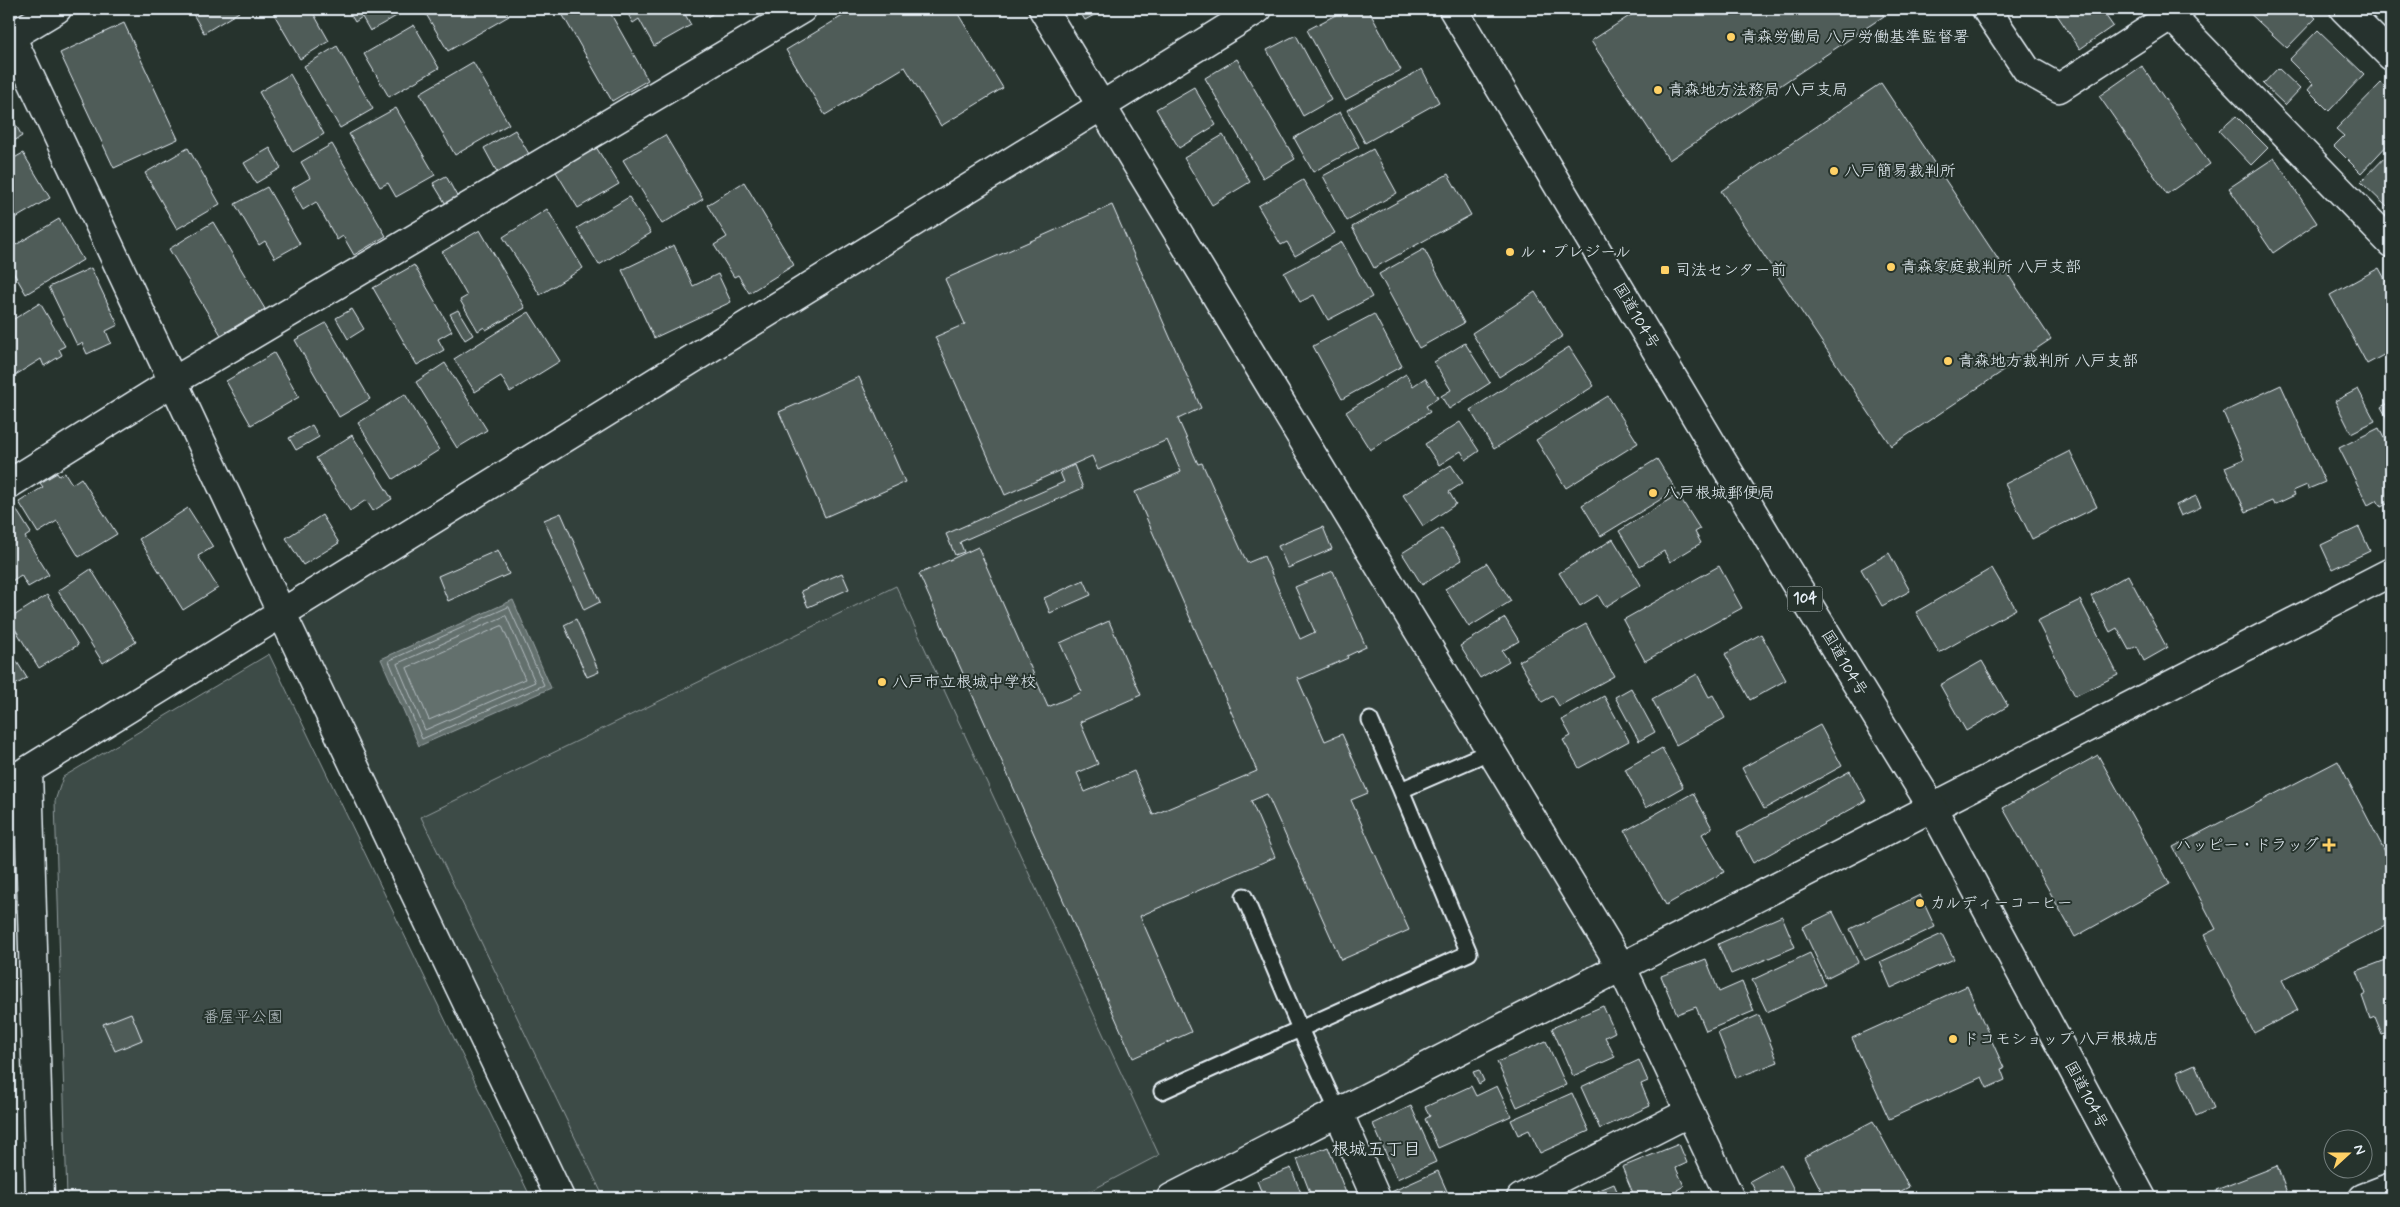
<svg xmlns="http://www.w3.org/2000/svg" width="2400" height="1207" font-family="Mynerve,'Klee One',sans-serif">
	<rect width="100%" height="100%" fill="#26332d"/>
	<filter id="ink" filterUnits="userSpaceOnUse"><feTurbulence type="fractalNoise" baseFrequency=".02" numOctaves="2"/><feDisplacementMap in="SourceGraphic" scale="10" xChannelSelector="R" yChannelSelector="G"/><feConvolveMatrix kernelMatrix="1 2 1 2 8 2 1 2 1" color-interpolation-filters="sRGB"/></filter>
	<g filter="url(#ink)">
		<path fill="#333f3a" d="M1102,107L1622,968L1171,1198H560L282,614Z"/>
		<path fill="#3e4b47" stroke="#939ea0" d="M896,586L1159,1155L1077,1198H604L421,817Z
			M269,654L531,1198H67L55,801L63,777Z"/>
		<path fill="#636f6d" stroke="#98a3a5" d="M513,600L551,688L419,746L381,659Z"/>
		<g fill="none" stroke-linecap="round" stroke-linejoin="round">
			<path stroke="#b3bdc0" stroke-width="1" d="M509,607L544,685L422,739L389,661Z
				M506,616L535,682L425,730L397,664Z
				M502,626L525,679L429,720L407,668Z"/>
		</g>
		<path fill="#505c59" stroke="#e8f1f8" d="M190,9H237L239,12L204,33Z
			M271,9H311L329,41L300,59Z
			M347,9H406L407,10L370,31L362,17L355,22Z
			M423,9H505L509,16L448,51Z
			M567,9H608L648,80L612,101L561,12Z
			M625,9H682L691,25L654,46L639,19L633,23Z
			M702,9H720L707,17Z
			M854,9H955L1003,88L941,126L905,67L825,115L786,50Z
			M1078,9H1105L1085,20Z
			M1347,9H1368L1401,70L1345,100L1307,30Z
			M1640,9H1879L1884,16L1669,160L1591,41Z
			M2053,9H2101L2113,26L2080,49Z
			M2245,9H2306L2316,18L2287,48Z
			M124,23L178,139L114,168L60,53Z
			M414,25L439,68L389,97L364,54Z
			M2318,30L2364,74L2329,111L2308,90L2313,84L2289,60Z
			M1296,35L1331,100L1303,116L1267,50Z
			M337,46L373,109L340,128L304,66Z
			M1237,59L1295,159L1263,178L1205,78Z
			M473,62L509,124L455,155L420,93Z
			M2142,66L2210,164L2167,194L2099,96Z
			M2278,68L2300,89L2285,105L2263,84Z
			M1422,69L1439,102L1365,143L1347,110Z
			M290,74L324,134L293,152L259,92Z
			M1881,83L2051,339L1891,446L1721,191Z
			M2381,83L2391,93V141L2361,173L2334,146L2344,136L2336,129Z
			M1194,87L1216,125L1179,148L1156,109Z
			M396,108L435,175L396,197L388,183L380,187L349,134Z
			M1340,112L1359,147L1313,172L1294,138Z
			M9,113L22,136L9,144Z
			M2236,116L2268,148L2251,165L2219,131Z
			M515,130L529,154L497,172L484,148Z
			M665,135L703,199L662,224L623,160Z
			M1223,135L1250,182L1212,205L1184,158Z
			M332,144L386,236L354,255L343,236L337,240L316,202L303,210L291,189L310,178L301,162Z
			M596,147L619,184L578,208L556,172Z
			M188,148L220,204L177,229L145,173Z
			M270,148L281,168L256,183L244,163Z
			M1373,149L1397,193L1347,221L1323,176Z
			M2391,151V204L2388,208L2361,182Z
			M23,153L50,198L9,222V161Z
			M2274,158L2317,223L2273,253L2229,188Z
			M1448,174L1471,215L1374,268L1352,227Z
			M446,176L459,200L447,206L433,183Z
			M1303,180L1335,233L1295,256L1287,242L1281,245L1258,206Z
			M744,182L794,265L749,293L738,275L734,277L714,245L727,237L707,205Z
			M267,187L300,244L275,258L265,241L259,245L235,204Z
			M629,197L651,233L599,265L577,228Z
			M1112,205L1201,408L1178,419L1198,464L1202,463L1247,563L1264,556L1300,639L1315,632L1295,587L1333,571L1366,647L1347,656L1348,658L1300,679L1297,677L1325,741L1342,734L1368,793L1351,800L1409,930L1341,960L1267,794L1251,801L1275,857L1140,916L1191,1032L1133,1058L919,574L978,547L1048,707L1082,692L1060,643L1109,621L1141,695L1080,722L1098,764L1077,773L1085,792L1134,771L1153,815L1257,771L1135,492L1181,472L1167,440L1098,470L1092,456L1005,495L935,337L965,324L945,279Z
			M547,209L583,268L540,295L503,237Z
			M59,219L83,260L26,294L9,265V249Z
			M213,222L265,309L221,335L169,249Z
			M480,230L525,308L486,330L484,327L478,331L460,300L467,296L442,252Z
			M1342,242L1372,297L1328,320L1314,295L1300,302L1284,273Z
			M674,245L693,286L718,274L731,302L654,338L622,270Z
			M1424,249L1464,323L1419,348L1379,274Z
			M414,265L452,331L438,339L444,350L417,365L373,288Z
			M91,268L118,325L106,331L111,343L87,354L82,343L77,345L49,287Z
			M2379,268L2391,290V351L2367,364L2330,295Z
			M1535,292L1563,336L1499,377L1472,333Z
			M40,303L65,346L59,349L62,355L44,366L41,359L9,379V322Z
			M352,309L364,329L348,339L336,318Z
			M458,310L473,335L465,340L450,314Z
			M529,312L560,361L510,392L501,376L475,392L454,359Z
			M1374,314L1402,366L1342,399L1313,346Z
			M326,323L370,399L339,417L295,340Z
			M1465,343L1490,383L1449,409L1441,396L1451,390L1434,362Z
			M1569,347L1594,386L1494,449L1470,410Z
			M274,353L299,397L251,425L226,381Z
			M445,363L487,430L457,448L416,382Z
			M1406,374L1413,386L1425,378L1438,398L1426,406L1430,412L1370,450L1346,412Z
			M859,377L905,482L825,517L779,412Z
			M2281,385L2325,482L2308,489L2307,485L2293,491L2295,495L2274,505L2272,501L2246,512L2225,467L2244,459L2223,412Z
			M2358,389L2375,421L2351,433L2335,401Z
			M405,394L439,450L393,479L358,423Z
			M1608,396L1638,443L1566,488L1536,440Z
			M2391,401V425L2381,407Z
			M1460,422L1479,451L1466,460L1461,451L1439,465L1425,444Z
			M312,425L319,437L296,450L289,438Z
			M2379,428L2391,453V493L2389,494L2391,502L2381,507L2377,500L2368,505L2339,448Z
			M352,435L392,499L373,511L366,500L350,511L316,458Z
			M2070,451L2097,507L2032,539L2005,484Z
			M1657,459L1676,490L1601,536L1582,505Z
			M1074,465L1083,488L960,542L964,552L955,555L946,534L1064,482L1060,472Z
			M1451,465L1463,483L1449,492L1456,504L1423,526L1403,495Z
			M57,473L59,476L65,473L72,484L81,478L117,534L79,557L57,521L38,533L19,502L43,487L40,483Z
			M1678,494L1700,529L1695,532L1701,543L1670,562L1664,551L1640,566L1619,531Z
			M2196,496L2201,507L2181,516L2176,505Z
			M14,506L31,533L25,537L49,575L28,587L21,575L9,583V510Z
			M188,508L213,547L198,556L218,588L183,610L139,539Z
			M561,513L600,602L584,610L544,520Z
			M322,515L339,543L303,565L286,538Z
			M1323,527L1332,549L1288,568L1278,546Z
			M2359,527L2370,551L2332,569L2321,545Z
			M1442,528L1462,560L1422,585L1402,553Z
			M1613,539L1641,585L1605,607L1598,595L1580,606L1559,573Z
			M498,550L509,574L448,601L438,576Z
			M1889,553L1910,591L1882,606L1861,569Z
			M1487,563L1511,601L1469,627L1445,589Z
			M1719,566L1742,608L1645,661L1623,620Z
			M1992,568L2016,609L1939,653L1916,612Z
			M91,569L136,642L103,663L58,591Z
			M842,573L849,589L808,607L801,591Z
			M2128,575L2167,648L2144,661L2137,646L2129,650L2117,628L2110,632L2091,596Z
			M1084,580L1091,595L1050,613L1044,598Z
			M47,595L78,645L39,668L9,619Z
			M2080,600L2118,675L2075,696L2037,621Z
			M1505,618L1519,641L1502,651L1509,661L1480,678L1460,646Z
			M576,619L599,672L587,677L564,625Z
			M1586,624L1614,676L1559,706L1553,696L1542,702L1519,661Z
			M1761,634L1786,680L1750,700L1725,654Z
			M9,649L27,678L10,688L9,686Z
			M1982,661L2008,706L1966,731L1940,685Z
			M1697,674L1709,697L1713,695L1725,718L1676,745L1652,699Z
			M1631,688L1655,732L1639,741L1615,697Z
			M1604,696L1629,741L1579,768L1563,740L1571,736L1562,720Z
			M1820,725L1842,766L1764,809L1742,768Z
			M1662,748L1683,787L1646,808L1625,769Z
			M2098,755L2170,884L2075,937L2003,808Z
			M2338,761L2391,863V923L2282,980L2298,1010L2254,1033L2204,935L2216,929L2173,847Z
			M1850,771L1866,801L1753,863L1737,833Z
			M1693,793L1712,828L1702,834L1724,872L1666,905L1625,831Z
			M1920,895L1935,927L1865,960L1850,929Z
			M1833,912L1858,962L1826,978L1802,927Z
			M1782,916L1795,947L1731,974L1718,944Z
			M1942,934L1954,959L1891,988L1880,962Z
			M1810,953L1825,985L1767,1012L1752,980Z
			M2391,958V1031L2382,1034L2375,1017L2370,1019L2362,996L2366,994L2357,971Z
			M1706,959L1719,992L1742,982L1754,1011L1706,1031L1696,1007L1677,1014L1661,976Z
			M1967,986L2004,1068L2001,1069L2005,1080L1987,1088L1982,1077L1889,1119L1852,1038Z
			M1603,1006L1615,1032L1605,1037L1615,1057L1573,1076L1552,1028Z
			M131,1013L142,1040L115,1051L103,1024Z
			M1759,1015L1778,1062L1736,1078L1718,1033Z
			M1546,1041L1566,1085L1517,1107L1497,1062Z
			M1639,1060L1648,1081L1641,1084L1650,1106L1600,1129L1581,1087Z
			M2195,1064L2214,1108L2196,1116L2177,1072Z
			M1479,1070L1484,1081L1479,1084L1473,1072Z
			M1471,1086L1476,1096L1497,1086L1511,1116L1438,1148L1425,1119L1430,1116L1425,1107Z
			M1572,1093L1589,1131L1540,1153L1529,1130L1518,1135L1511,1120Z
			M1411,1106L1436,1162L1397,1179L1373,1124Z
			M1873,1121L1909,1187L1888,1198H1825L1804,1157Z
			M1679,1144L1687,1163L1676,1168L1684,1186L1677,1190L1680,1198H1635L1622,1167Z
			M1328,1147L1348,1198H1312L1297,1159Z
			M1781,1164L1798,1198H1759L1750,1181Z
			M2277,1166L2289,1198H2220L2216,1190Z
			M1291,1168L1303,1198H1264L1257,1181Z
			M1438,1171L1450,1198H1393L1391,1192Z
			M1614,1184L1620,1198H1580Z"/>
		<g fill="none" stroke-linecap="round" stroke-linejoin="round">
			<g stroke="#e8f1f8" stroke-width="19">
				<path id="service" d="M1370,720L1401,790L1491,751
					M1244,896L1300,1029L1339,1114
					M1162,1091L1469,953L1401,790"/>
			</g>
			<g stroke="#e8f1f8" stroke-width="31">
				<path id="minor" d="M1043,9L1622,968L1730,1198
					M1986,9L2027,70L2059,88L2181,9
					M2344,9L2391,56
					M2171,16L2391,243
					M9,32L282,614L560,1198
					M9,484L174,381L802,9
					M28,770L40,1198
					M9,782L1258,9
					M1339,1114L1376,1198
					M1171,1198L2391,572
					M1521,1198L1690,1112
					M2363,1198L2391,1187"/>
			</g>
			<g stroke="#e8f1f8" stroke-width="31">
				<path id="tertiary" d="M9,38L57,9"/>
			</g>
			<g stroke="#e8f1f8" stroke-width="31">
				<path id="trunk" d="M1453,9L1786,568L1932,807L2142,1198"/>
			</g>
			<use href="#service" stroke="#26332d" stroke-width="15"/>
			<use href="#minor" stroke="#26332d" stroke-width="28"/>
			<use href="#tertiary" stroke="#26332d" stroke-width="28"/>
			<use href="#trunk" stroke="#26332d" stroke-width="28"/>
		</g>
	</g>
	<g fill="#ffd166" stroke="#26332d" stroke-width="2">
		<circle cx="1731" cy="37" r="5"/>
		<circle cx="1658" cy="90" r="5"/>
		<circle cx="1834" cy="171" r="5"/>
		<circle cx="1510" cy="252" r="5"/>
		<circle cx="1891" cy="267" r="5"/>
		<rect x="1660" y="265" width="10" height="10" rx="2.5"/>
		<circle cx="1948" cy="361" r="5"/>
		<circle cx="1653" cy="493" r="5"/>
		<circle cx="882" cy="682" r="5"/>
		<path d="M2326.5 837.5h5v5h5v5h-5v5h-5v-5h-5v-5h5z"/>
		<circle cx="1920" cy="903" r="5"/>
		<circle cx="1953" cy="1039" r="5"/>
	</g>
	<g text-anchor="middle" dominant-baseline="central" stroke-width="4" stroke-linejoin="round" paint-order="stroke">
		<rect fill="#26332d" stroke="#aeb8bb" stroke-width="1" x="1787.5" y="586.5" width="35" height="25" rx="4"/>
		<g font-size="15" font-weight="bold" fill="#e8f1f8">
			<text x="1805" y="599">104</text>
		</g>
		<g font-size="16" fill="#e8f1f8" stroke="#26332d" text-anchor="start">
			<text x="1741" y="37">青森労働局 八戸労働基準監督署</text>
			<text x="1668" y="90">青森地方法務局 八戸支局</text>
			<text x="1844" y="171">八戸簡易裁判所</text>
			<text x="1520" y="252">ル・プレジール</text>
			<text x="1901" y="267">青森家庭裁判所 八戸支部</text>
			<text x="1675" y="270">司法センター前</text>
			<text x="1958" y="361">青森地方裁判所 八戸支部</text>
			<text x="1663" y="493">八戸根城郵便局</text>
			<text x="892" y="682">八戸市立根城中学校</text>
			<text x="2319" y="845" text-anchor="end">ハッピー・ドラッグ</text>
			<text x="1930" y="903">カルディーコーヒー</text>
			<text x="1963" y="1039">ドコモショップ 八戸根城店</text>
		</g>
		<g font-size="16" fill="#e8f1f8" stroke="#26332d">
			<text transform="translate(1636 316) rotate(59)">国道104号</text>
			<text transform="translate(1844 663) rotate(59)">国道104号</text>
			<text transform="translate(2086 1095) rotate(62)">国道104号</text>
		</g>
		<g font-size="16" fill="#b5bfc3" stroke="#26332d">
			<text x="243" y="1017">番屋平公園</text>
		</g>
		<g font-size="18" fill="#e8f1f8" stroke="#26332d">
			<text x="1376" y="1150">根城五丁目</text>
		</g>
	</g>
	<rect width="2400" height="1207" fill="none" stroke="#26332d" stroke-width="30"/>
	<rect x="15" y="15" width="2370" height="1177" fill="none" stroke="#e8f1f8" stroke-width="2" filter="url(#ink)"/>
	<g transform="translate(2348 1154) rotate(69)"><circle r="24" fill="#26332d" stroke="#747f7e"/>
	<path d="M0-4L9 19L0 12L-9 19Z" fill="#ffd166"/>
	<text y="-8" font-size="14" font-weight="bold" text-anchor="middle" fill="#e8f1f8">N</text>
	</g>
</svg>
